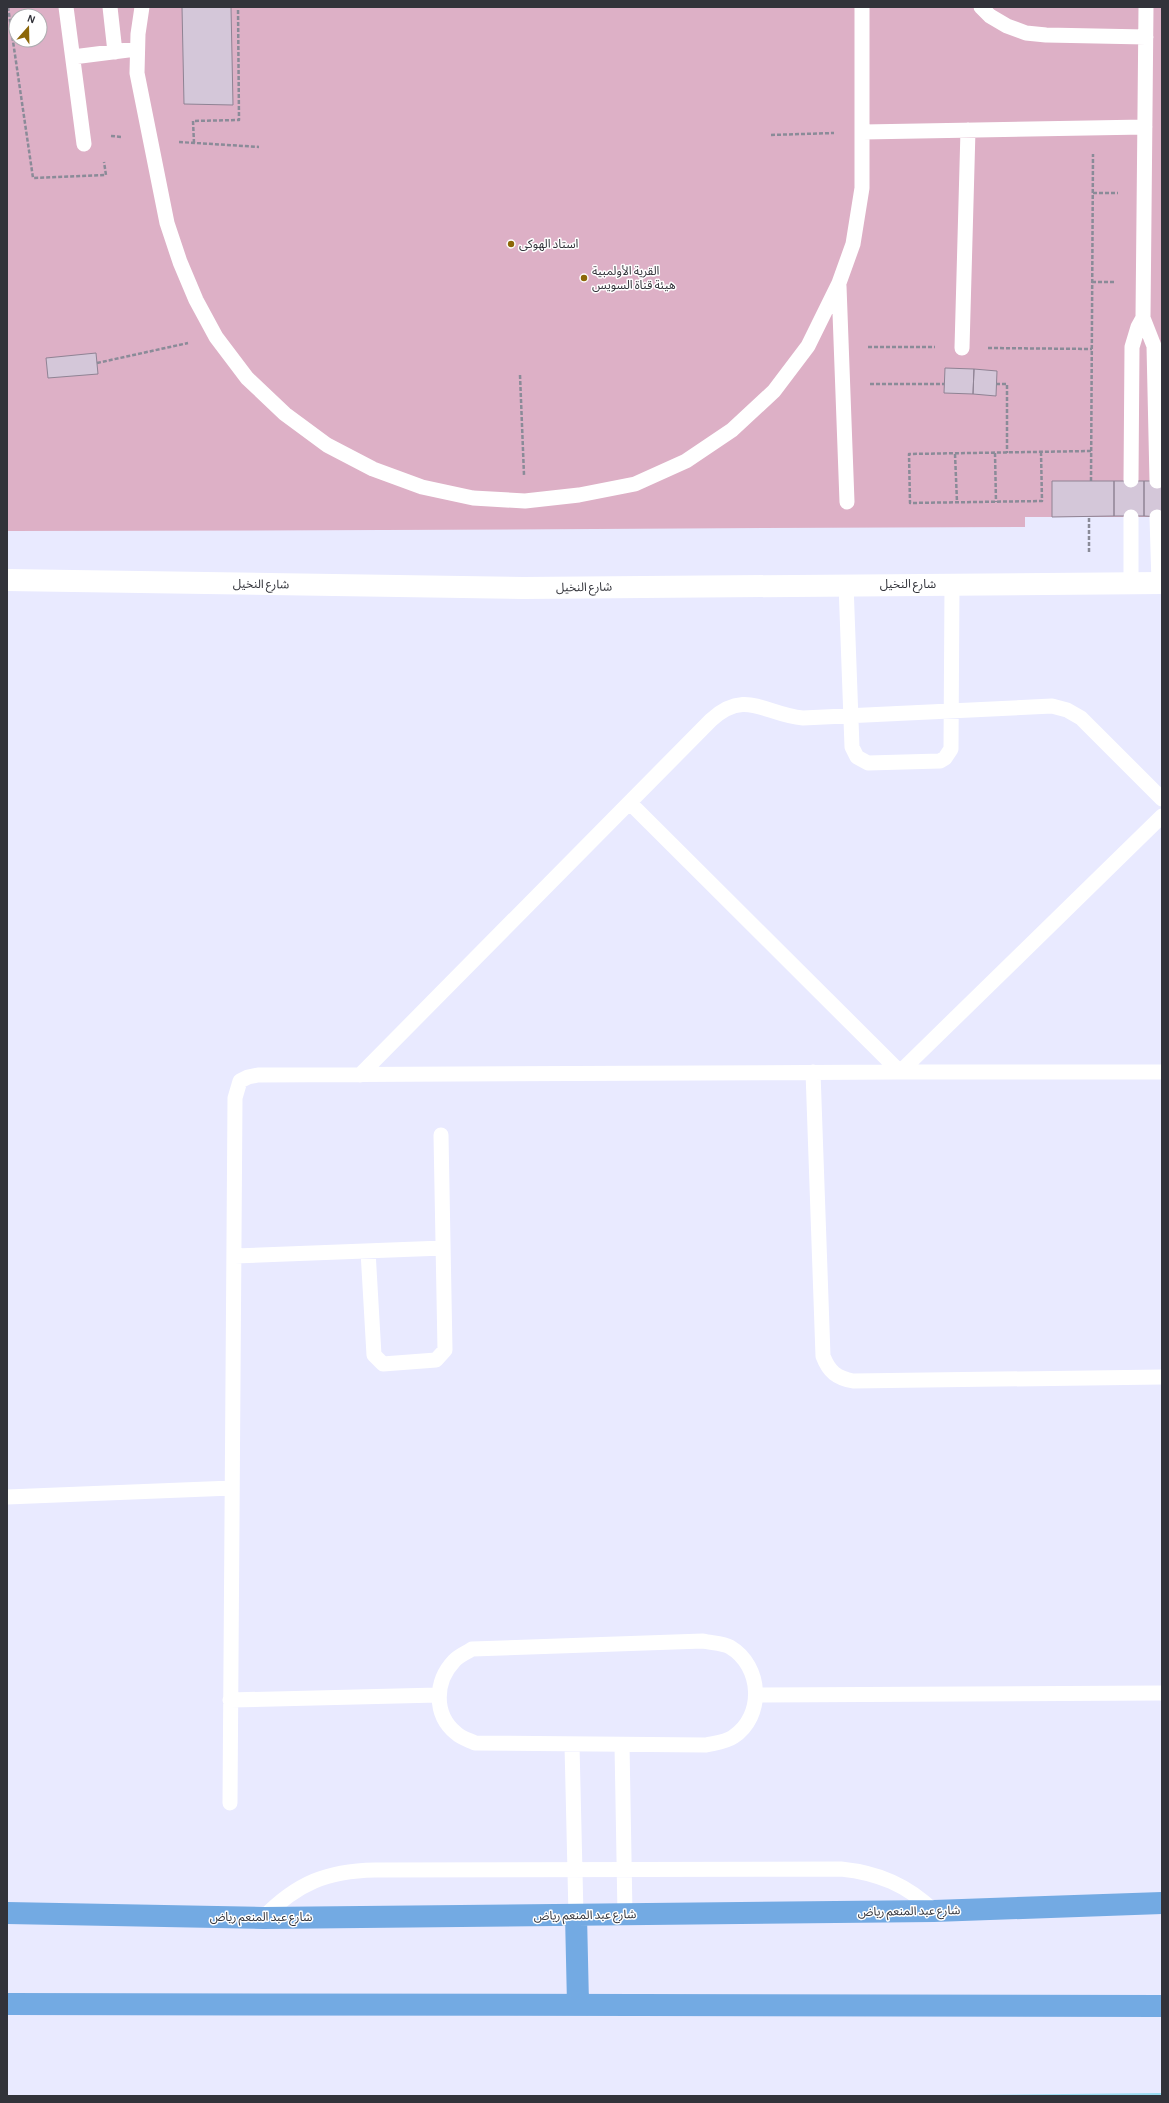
<svg xmlns="http://www.w3.org/2000/svg" width="1169" height="2103" font-family="'Alegreya Sans','Noto Sans Arabic',sans-serif">
	<rect width="100%" height="100%" fill="#e9eaff"/>
	<path fill="#ddb0c6" fill-rule="evenodd" d="M7,7H1162V517H1025V527C685,528 346,531 7,531ZM16,16H40V40H16Z"/>
	<path fill="#98dcf2" d="M1162,2093V2096H880Z"/>
	<path fill="#d4c7d9" stroke="#8f8394" d="M182,7H231L233,105L184,104Z
		M96,353L98,374L48,378L46,358Z
		M945,368L974,369L973,394L944,393Z
		M974,369L997,371L996,396L973,394Z
		M1052,481H1114V516L1052,517Z
		M1114,481H1144V516H1114Z
		M1144,481H1162V517L1144,516Z"/>
	<g fill="none" stroke-linecap="round" stroke-linejoin="round">
		<path stroke="#8a8b98" stroke-width="2.5" stroke-dasharray="4 2" stroke-linecap="butt" d="M8,7L33,178L106,175L104,162
			M771,135L834,133
			M111,136L122,137
			M179,142L259,147
			M194,143L193,121L239,120L238,7
			M1093,193H1118
			M1092,282H1116
			M868,347H935
			M988,348L1092,349
			M97,363L188,343
			M520,375L524,475
			M870,384H944
			M996,384H1007V453
			M1041,452L1042,501L910,503L909,454L1091,451
			M995,453L996,502
			M955,454L957,502
			M1091,481L1093,154
			M1089,552V517"/>
		<path stroke="#fff" stroke-width="15" d="M66,7L84,144
			M110,7L115,52
			M142,7L138,34L137,73L167,223L180,262L196,300L216,337L247,378L285,414L327,445L373,469L422,487L473,498L525,501L579,495L635,484L686,461L732,430L774,391L808,346L839,283L853,244L862,188V7
			M981,7L990,16L1007,26L1026,33L1046,35L1146,37
			M73,57L136,49
			M863,132L1145,127
			M839,286L847,502
			M1143,318L1154,346L1157,481
			M962,348L968,130
			M1131,480L1132,347L1138,327L1143,318L1146,7
			M1131,517V582
			M1157,517L1159,583
			M846,584L852,747L857,757L868,763L940,761L945,758L951,749L952,584
			M630,803L900,1072L1162,816
			M813,1072L823,1356C829,1372 837,1378 853,1381L1162,1377
			M360,1075L711,720C746,688 765,715 803,718L1052,706L1067,710L1081,718L1162,799
			M368,1251L374,1355L383,1364L436,1360L445,1350L441,1135
			M234,1256L443,1248
			M7,1497L232,1488
			M703,1641C711,1643 723,1643 730,1647C762,1666 765,1716 733,1737C726,1742 714,1743 706,1745L475,1743C469,1740 461,1738 456,1733C433,1714 435,1681 454,1661C458,1656 466,1653 472,1649Z
			M757,1695L1162,1693
			M230,1700L438,1695
			M572,1745L576,1915
			M622,1745L625,1914
			M230,1803L235,1098L240,1081L248,1077L258,1075L900,1072H1162
			M263,1918C297,1883 327,1871 375,1870L841,1869C879,1873 907,1885 934,1911"/>
		<path stroke="#fff" stroke-width="22" d="M7,580L523,588L1162,583"/>
		<path stroke="#73aae3" stroke-width="22" d="M7,1913L263,1918L934,1911L1162,1903
			M576,1915L578,2004
			M7,2004L1162,2006"/>
	</g>
	<g fill="#8c6708" stroke="#fff" stroke-width="1.5">
		<circle cx="511" cy="244" r="4"/>
		<circle cx="584" cy="278" r="4"/>
	</g>
	<g text-anchor="middle" dominant-baseline="central" stroke-width="3" stroke-linejoin="round" paint-order="stroke">
		<g font-size="12" fill="#32333a" stroke="#fff" text-anchor="start">
			<text x="519" y="244">استاد الهوكى</text>
			<text x="592" y="271">القرية الأولمبية<tspan x="592" dy="14">هيئة قناة السويس</tspan></text>
		</g>
		<g font-size="12" fill="#32333a" stroke="#fff">
			<text transform="translate(261 584) rotate(1)">شارع النخيل</text>
			<text x="908" y="584">شارع النخيل</text>
			<text transform="translate(584 587) rotate(-1)">شارع النخيل</text>
			<text transform="translate(909 1911) rotate(-1)">شارع عبد المنعم رياض</text>
			<text transform="translate(585 1915) rotate(-1)">شارع عبد المنعم رياض</text>
			<text x="261" y="1917">شارع عبد المنعم رياض</text>
		</g>
	</g>
	<rect width="1169" height="2103" fill="none" stroke="#32333a" stroke-width="16"/>
	<g transform="translate(28 28) rotate(20)"><circle r="19" fill="#ffffff" stroke="#adadb0"/>
	<path d="M0-3L7 15L0 10L-7 15Z" fill="#8c6708"/>
	<text y="-6" font-size="11" font-weight="bold" text-anchor="middle" fill="#32333a">N</text>
	</g>
</svg>
